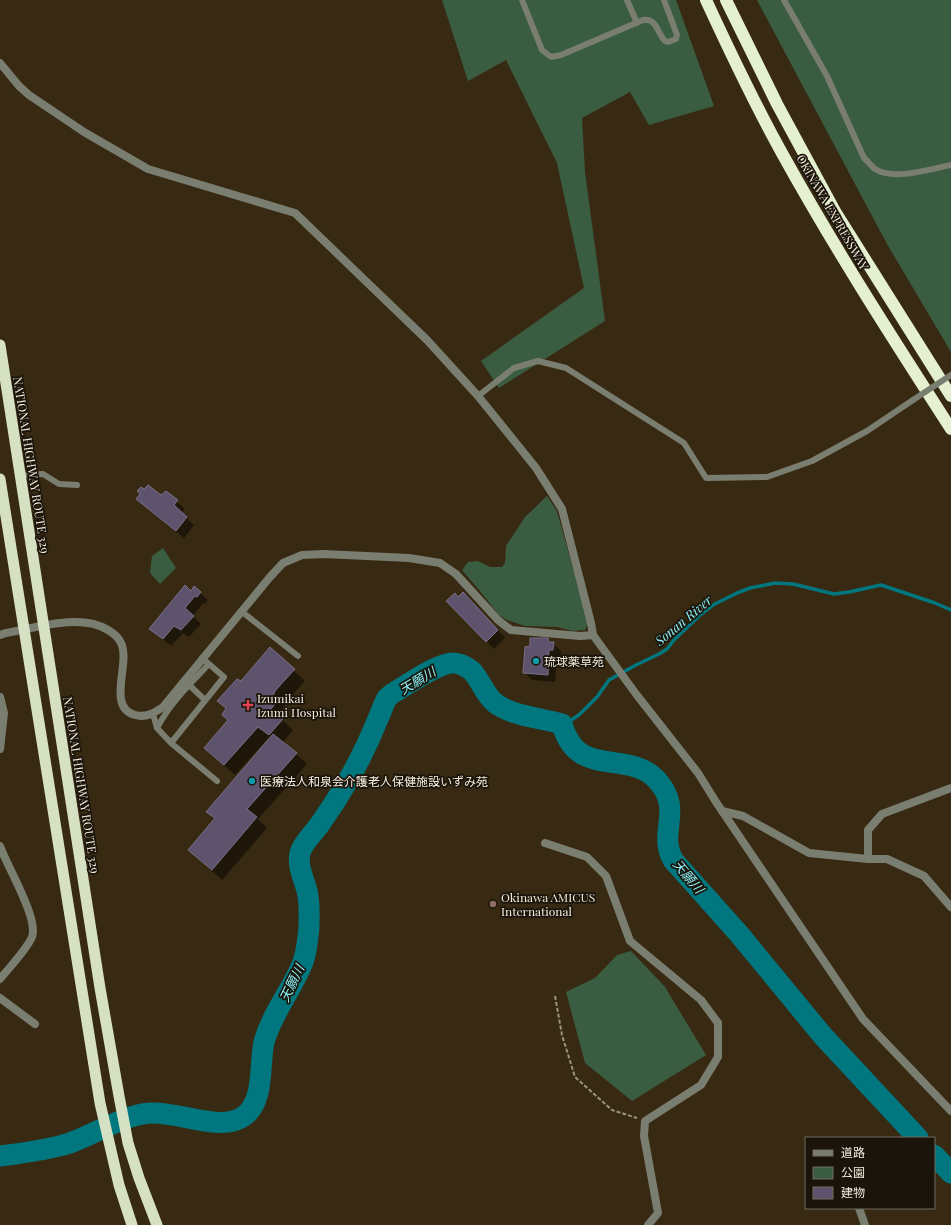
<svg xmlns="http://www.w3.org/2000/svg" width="951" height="1225" font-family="'Playfair Display','Noto Sans JP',serif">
	<rect width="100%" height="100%" fill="#382a12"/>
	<path fill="#3a5d42" d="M442,0H676L714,106L649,125L630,92L582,118L585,172L605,321L499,388L481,361L584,288L557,163L506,60L468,81Z
		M757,0H951V352L887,244Z
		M547,496L557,511L588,623L585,630L573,631L557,627L525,626L507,620L499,615L480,591L462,570L468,562L478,561L490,567H502L505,563L506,546L525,517Z
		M163,548L176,568L160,584L150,573L152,556Z
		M631,951L665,987L706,1055L632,1101L585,1063L566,992L595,978L617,955Z"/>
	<path fill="#0007" d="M166,492L185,509L181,513L194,525L184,538L145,506L161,497Z
		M195,588L208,600L205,604L203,603L193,616L201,624L189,637L183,633L171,646L151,629Z
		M459,598L471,601L505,638L494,649L448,601Z
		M548,639L561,651V657L557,658L555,682L532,680L524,672L531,647Z
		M270,649L305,681L286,702L282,710L286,714L281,719L293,730L283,742L307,764L258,819L267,828L222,880L189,850L215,819L207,812L271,738L269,737L235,775L205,748L229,721L227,709L219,701L241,683Z"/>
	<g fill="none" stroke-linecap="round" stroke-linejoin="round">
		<path stroke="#00777f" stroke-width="3.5" d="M562,724L570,721L580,714L597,697L609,680L636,665L659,654L667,649L674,640L700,615L713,605L737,593L750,588L775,583L793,584L834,594L849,592L881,585L935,603L951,610"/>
		<path stroke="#00777f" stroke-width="21" d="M934,1155L951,1173
			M0,1156C23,1153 48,1150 70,1143C95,1134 124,1115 150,1113C179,1111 221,1133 244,1116C265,1101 259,1064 264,1042C272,1013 292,990 303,962C307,951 308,938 309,927C309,916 310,902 307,891C304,878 297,867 300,853C303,842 314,833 320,824C330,810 339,796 347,782C359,762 369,741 377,721C381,713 383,705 387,698L393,693C407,685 438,663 453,663C460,663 467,667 472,671C481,681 485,695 495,703C512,716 542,718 562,724C577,780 627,749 656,779C685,810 657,831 673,860L739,934L823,1036L918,1138"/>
	</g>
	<path fill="#5d536d" stroke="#7a6f8b" d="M148,485L161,495L166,491L178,500L174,505L187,517L176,531L136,499L140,494L137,491L141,487L144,489Z
		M185,585L191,591L194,586L201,592L197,597L195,596L185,608L194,616L181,630L174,626L163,639L149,629Z
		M463,592L498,630L486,642L446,601L455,593L458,597Z
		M530,638H548L549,642H554L553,650H549L548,675L523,673L525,647L530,646Z
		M270,647L295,669L275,691L272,699L276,703L271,709L283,719L269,735L258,727L224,765L204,748L228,720L222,715L226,708L217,701L237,679L241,681Z
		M273,734L297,753L247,809L257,817L212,870L188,850L215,818L206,812Z"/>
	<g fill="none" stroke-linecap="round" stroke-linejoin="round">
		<path stroke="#9e9380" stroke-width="2" stroke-dasharray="4 2" stroke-linecap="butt" d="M555,996L562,1035L575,1077L612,1110L637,1118"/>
		<path stroke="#7a7e71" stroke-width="6" d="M522,0L542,50L551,57L561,55L643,20C657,18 657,33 665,41L668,42L676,39L677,35L664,0
			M627,0L637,23
			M784,0L827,76L864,158C868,161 871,166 875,169C894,181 930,169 951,165
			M478,396L514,368L538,361L566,368L684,443L706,478L767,477L812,461L867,431L913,400
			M20,475L43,474L59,484L77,485
			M241,611L298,656
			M187,683L205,700
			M153,714L157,728L171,743L217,781
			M157,728C170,703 190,684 209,664
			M171,743L224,677L202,658"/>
		<path stroke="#7a7e71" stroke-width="8" d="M0,63L19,86L29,95L84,132L148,169L295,213L427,340L478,396L536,468L562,509L591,623L593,635L636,694L698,773L716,802L863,1019L951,1111
			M0,635L6,633C36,628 80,613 108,630C113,633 119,638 121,643C131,663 106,707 135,715C146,718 154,713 163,707L270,577L283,563L302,555L324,554L409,558L440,563L456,574L498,620L511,630L580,636L593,635
			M0,697L4,713L0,749
			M722,811L743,816L809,853L868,859H887L924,876L951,907
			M0,846C7,866 39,919 32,937C27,949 9,968 0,979
			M868,859V830L882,814L951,788
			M0,998L35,1024
			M859,1208L865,1225"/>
		<path stroke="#7a7e71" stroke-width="8" d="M545,843L587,857L606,876L630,941L701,1000L718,1023V1057L701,1085L645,1121L644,1136L658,1213L648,1225"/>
		<path stroke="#d6e0c2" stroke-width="11" d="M0,345L100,988L119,1096L128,1143L139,1178L157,1225
			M0,479L100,1103L119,1185L132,1225"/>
		<path stroke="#e5f0d0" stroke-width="12" d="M706,0C730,52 755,105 783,155C835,249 893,339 951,429
			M726,0L777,104L836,213L951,396"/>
		<path stroke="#7a7e71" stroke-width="6" d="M913,400L951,375"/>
	</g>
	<g fill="#0f9aa8" stroke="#1a140a" stroke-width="1.5">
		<circle cx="536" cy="661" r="4"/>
		<circle cx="252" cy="781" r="4"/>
	</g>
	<path fill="#e0444e" stroke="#1a140a" stroke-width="1.5" d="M246 699h4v4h4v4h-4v4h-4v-4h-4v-4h4z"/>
	<circle fill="#8d6e63" stroke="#1a140a" stroke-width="1.5" cx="493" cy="904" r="4"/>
	<g text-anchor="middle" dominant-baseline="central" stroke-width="3.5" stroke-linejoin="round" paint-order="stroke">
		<g font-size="12" fill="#f4ebdd" stroke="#1a140a">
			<text transform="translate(833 212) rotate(60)">OKINAWA EXPRESSWAY</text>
			<text transform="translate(32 465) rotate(81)">NATIONAL HIGHWAY ROUTE 329</text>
			<text transform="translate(82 785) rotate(81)">NATIONAL HIGHWAY ROUTE 329</text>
		</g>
		<g font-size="12" fill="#f4ebdd" stroke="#1a140a" text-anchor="start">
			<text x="544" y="661">琉球薬草苑</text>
			<text x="257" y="698">Izumikai<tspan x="257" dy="14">Izumi Hospital</tspan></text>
			<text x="260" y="781">医療法人和泉会介護老人保健施設いずみ苑</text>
			<text x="501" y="897">Okinawa AMICUS<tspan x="501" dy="14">International</tspan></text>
		</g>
		<g font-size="13" font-style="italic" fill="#8ef3fb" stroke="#1a140a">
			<text transform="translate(683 620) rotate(-40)">Sonan River</text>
			<text transform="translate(417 680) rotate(-31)">天願川</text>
			<text transform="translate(689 876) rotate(50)">天願川</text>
			<text transform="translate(291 983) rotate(-64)">天願川</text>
		</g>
	</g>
	<rect x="805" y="1137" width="130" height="72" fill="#1a140a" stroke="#716a5e"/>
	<rect x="813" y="1150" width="20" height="6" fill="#7a7e71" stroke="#716a5e"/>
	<text x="841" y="1157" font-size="12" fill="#f4ebdd">道路</text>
	<rect x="813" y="1167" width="20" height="12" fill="#3a5d42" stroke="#716a5e"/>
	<text x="841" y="1177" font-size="12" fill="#f4ebdd">公園</text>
	<rect x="813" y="1187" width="20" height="12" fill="#5d536d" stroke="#716a5e"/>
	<text x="841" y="1197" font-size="12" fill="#f4ebdd">建物</text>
</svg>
